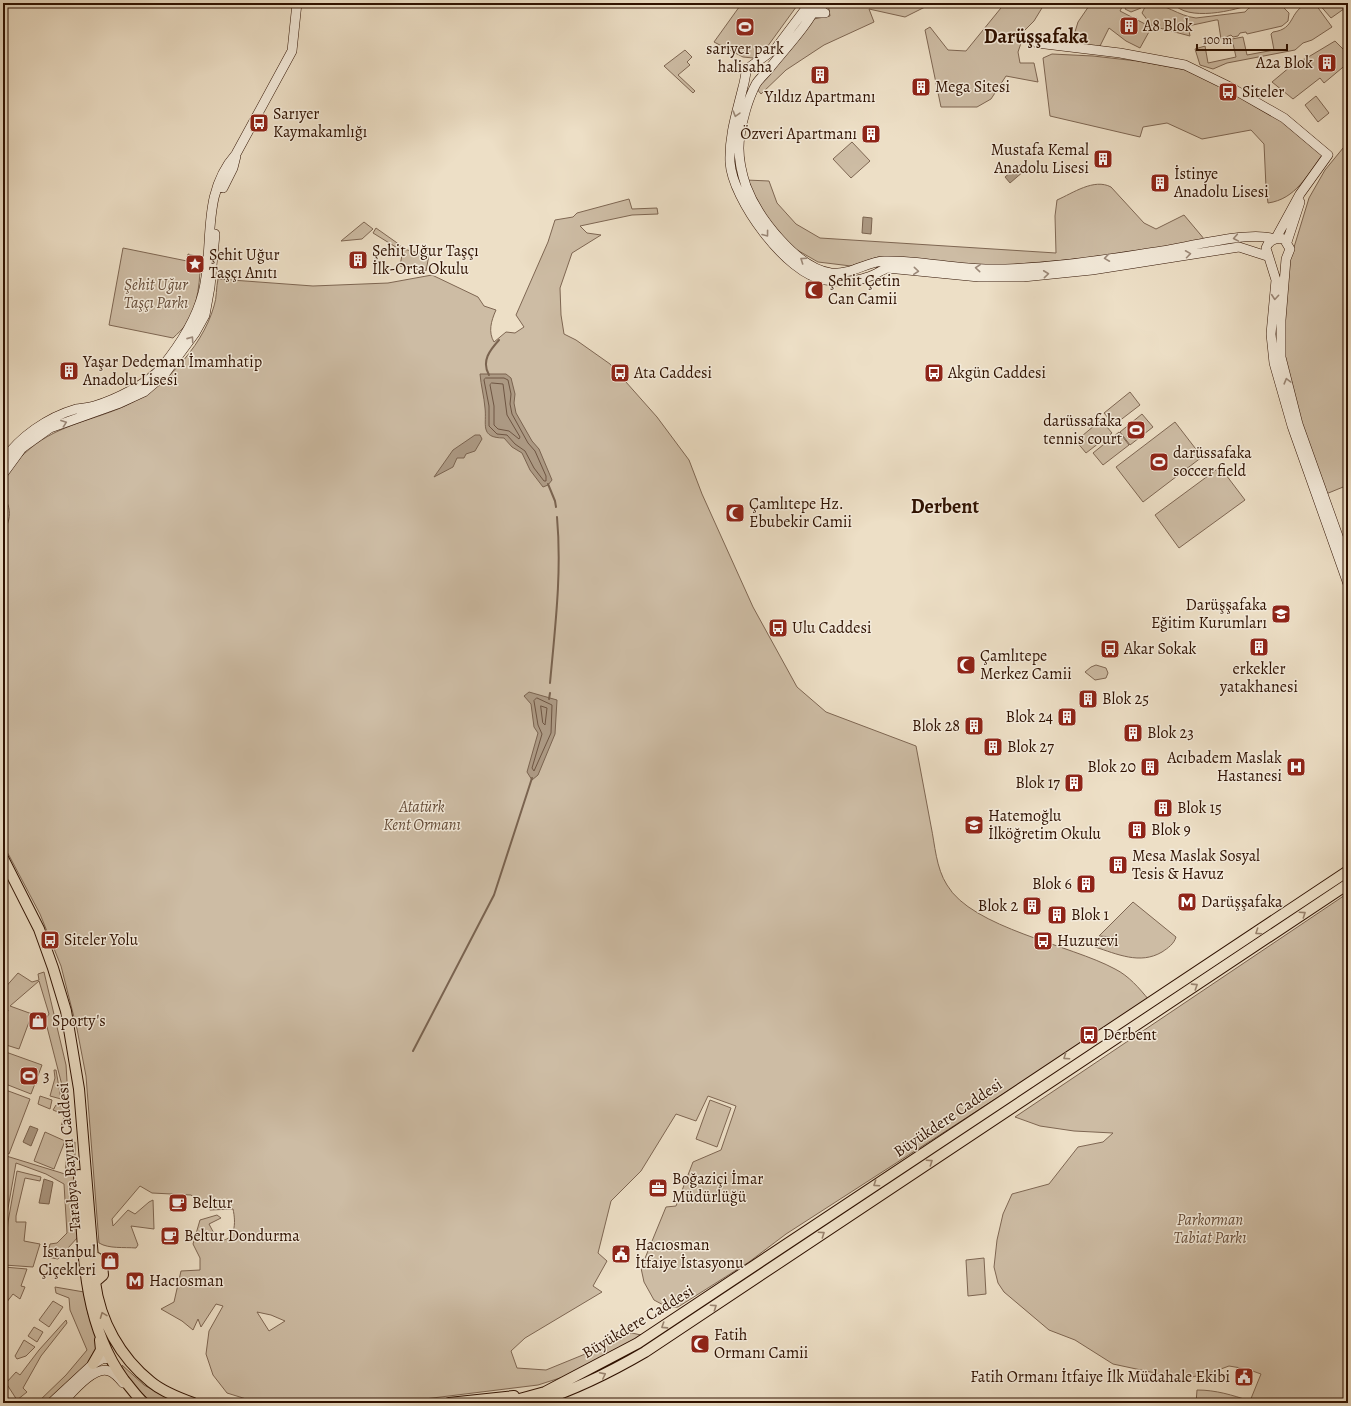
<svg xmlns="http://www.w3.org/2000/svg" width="1351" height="1406" font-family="Alegreya,serif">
	<rect width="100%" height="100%" fill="#eddfc6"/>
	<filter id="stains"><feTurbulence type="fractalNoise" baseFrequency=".005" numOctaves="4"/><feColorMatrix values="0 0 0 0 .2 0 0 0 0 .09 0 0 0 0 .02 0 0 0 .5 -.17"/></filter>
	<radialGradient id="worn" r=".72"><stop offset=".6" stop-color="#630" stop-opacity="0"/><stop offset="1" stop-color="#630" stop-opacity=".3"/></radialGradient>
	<path fill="#cdbca4" stroke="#7e6652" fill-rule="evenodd" d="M742,3H799L762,54L753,58L743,57L714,42Z
		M828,3H933L905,17L869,9L874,22L824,45L786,70L761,94L756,88L808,20L830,16Z
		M1005,3H1045L1034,21L1020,35L1022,40L1018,52L1020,63H1034L1038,82L1006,76L991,99L977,107H941L925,30L930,27L948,50L966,51Z
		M1091,3H1124L1120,11L1147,25L1150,30L1140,48L1126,41L1109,28L1099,48L1071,45L1078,22Z
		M1128,3H1143L1141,8L1131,12L1125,9Z
		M1147,3C1165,3 1178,16 1196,18L1245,12C1252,2 1269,3 1279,3L1289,13L1288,21L1282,26L1247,34L1246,32L1240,33L1238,36L1233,37L1231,35L1221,39L1218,20H1216L1188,26L1190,36L1152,26L1142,13Z
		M1173,3H1254C1235,11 1187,22 1173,3Z
		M1308,3L1316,5L1332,27L1312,40L1303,43L1295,50L1227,63L1213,69L1200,65L1195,49L1205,46L1208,63L1236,57L1232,39L1243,37L1247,55L1274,50L1271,34L1273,32C1296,29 1288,12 1308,3Z
		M1318,3H1348V6L1331,18Z
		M1335,41L1348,54V63L1324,83L1320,78L1293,99L1272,82L1297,61L1305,59Z
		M685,50L692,57L687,62L690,65L678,75L695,91L693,93L664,66Z
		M1052,54L1093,56L1137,61L1186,70L1227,89L1278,117L1323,154C1307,175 1296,199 1268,203L1266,187L1264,144L1251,130L1202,139L1167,123L1143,127L1140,137L1050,116L1043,58Z
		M1316,96L1329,113L1318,122L1305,105Z
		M852,142L870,161L851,178L833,159Z
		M1348,142V485L1326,494L1306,445L1281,357L1288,267L1309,198L1325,170Z
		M746,180L769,181L777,203L796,224L820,238L1056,253L1055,216L1057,200C1073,193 1094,178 1111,187L1144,223L1156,229L1184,215L1205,240L1145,253L996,266L941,264L878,257L851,266L818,262L785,243L761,210Z
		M629,199L632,209L657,208L658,214L632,215L580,226L587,233L601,235L572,253L560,288L561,315L564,334L576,340L610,364L657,417L689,460L702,494L753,607L797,687L826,712L916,746C921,773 926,799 931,826C935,845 936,868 947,885C972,928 1071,945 1115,969C1129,976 1139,988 1149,1000L786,1234L749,1262L678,1307L669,1308L654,1300L644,1282L641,1268L666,1207L676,1206L693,1162L721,1150L736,1106L708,1096L696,1121L676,1114L641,1171L611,1201L598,1253L607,1261L593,1286L602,1292L525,1338L511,1351L517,1368L546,1370L595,1350L624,1334L632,1333L641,1335L599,1361L563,1377L538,1385L392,1403H259L227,1393L213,1375L206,1354L209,1331L223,1306L216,1304L201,1327L198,1319L193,1330L182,1321L161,1309L174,1302L181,1271L200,1270V1258L193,1244L200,1220L217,1215L221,1218L209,1224L218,1241C236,1241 236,1223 233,1209L210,1210L191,1195L152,1193L140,1186L112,1219L113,1226L128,1210L135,1214L149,1202L153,1200L154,1229L131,1226L138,1245L136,1248C124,1247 109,1249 99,1243L86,1076L77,1029L61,966L40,914L3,844V533C19,506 0,502 3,481C5,475 14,464 19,459C48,428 80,424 118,409C159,393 202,349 214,306C217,298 216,287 218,279L313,286L388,283L432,275L478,297L484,306L496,310C491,321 488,332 494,342L506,332L515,333L524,327L516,315L548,242L555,220L573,217L577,213ZM257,1312L271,1315L285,1321L269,1331Z
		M364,222L373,229L362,239L341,241Z
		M376,228L400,245L399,249L373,233Z
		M123,248L187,261L188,254L200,257C201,275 198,309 186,324C183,329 177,334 173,338L109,325Z
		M403,249L429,255L426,271L400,266Z
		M1130,392L1140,405L1114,425L1104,413Z
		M1142,414L1153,427L1130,445L1120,432Z
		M1101,420L1112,433L1086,453L1076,441Z
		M1175,422L1202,457L1143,502L1116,467Z
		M1119,432L1129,445L1103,465L1093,453Z
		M1220,467L1245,500L1179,548L1155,515Z
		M1096,665L1106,668L1108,673L1106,678L1095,680L1085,672L1091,667Z
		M1348,893V1403H1196L1197,1390C1216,1390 1232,1395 1250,1401L1261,1374L1247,1369L1229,1366L1210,1373L1183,1379L1113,1364L1075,1340L1049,1330L1004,1292L998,1283L994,1267L997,1240L1003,1214L1012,1194L1049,1184L1078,1147L1103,1142L1113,1133L1074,1131L1040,1126L1015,1117Z
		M1133,902L1176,937C1174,944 1168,948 1162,952C1140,965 1117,954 1095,947L1096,943L1113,945V937L1099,936Z
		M44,972L66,1065L68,1097H65L46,1023L44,1022L49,1014L39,981L10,1006L32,1014L19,1049L3,1044V1026L8,1010L5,1015L3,1013V990L18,973L32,982L39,980L38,974Z
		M3,1051L42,1065L31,1094L3,1083Z
		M54,1070H56L61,1099L50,1096L55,1078Z
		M3,1089L30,1099L9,1154L3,1151Z
		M40,1096L52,1100L50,1109L38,1104Z
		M710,1100L731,1108L717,1147L696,1139Z
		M56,1105L66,1107L67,1122L61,1126L65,1115L53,1110Z
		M45,1132L65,1141L54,1169L34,1161Z
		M75,1142V1182L78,1237L58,1259L47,1257L50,1244L57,1243L67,1233L64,1184L46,1174L16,1163L7,1214L3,1213V1155L65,1174L68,1144Z
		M17,1171L41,1177L40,1181L25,1178L16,1216V1222H26L24,1241L40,1244L33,1267L4,1265L8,1222Z
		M984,1258L986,1294L968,1296L966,1260Z
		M4,1267L27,1269L21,1286L25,1287L20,1299L13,1294L3,1307Z
		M55,1287L84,1292L88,1314L103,1350L49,1403H37L66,1375L87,1350L70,1310L69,1298L56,1293Z
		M53,1301L63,1307L49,1327L39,1320Z
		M66,1320L67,1323L41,1356L23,1388L27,1392L17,1400L6,1383L16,1372L20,1375L39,1350Z
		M34,1327L43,1332L37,1342L28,1336Z
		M24,1340L35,1347L26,1356L17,1359L15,1356Z
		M122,1365L144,1385L176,1403C170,1403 160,1405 154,1403C146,1400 122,1372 122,1365Z"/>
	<path fill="#ac9983" stroke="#7a634f" d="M1019,165L1024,171L1010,183L1005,177Z
		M863,217L872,218L871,234L862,233Z
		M480,374H506L511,378L515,394L514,403L516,413L532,441L539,449L552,480L548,485L543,487L530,470L522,453L512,447L504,438C479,438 487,424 485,408C484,396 481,386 480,374Z
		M475,435H480L482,439L475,451L466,454L464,458H457L453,467L434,477L453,450Z
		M529,692L557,700L555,734L538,775L532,780L527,772L538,733L534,727L531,704L524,696Z
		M30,1126L38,1129L31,1146L23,1142Z
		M44,1179L53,1182L49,1204L39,1203Z"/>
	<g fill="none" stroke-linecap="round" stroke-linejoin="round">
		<path stroke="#6e5542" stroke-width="1" d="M486,378H504L508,380L511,394L510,404L512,414L528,443L535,451L546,476V481H544L534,468L525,451L515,444L507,435L497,434L489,426V406L484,380Z
			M492,383L503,384L507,415L520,437L519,439L509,431L498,429L494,425V406L490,385Z
			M537,698L552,705L551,733L534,771L532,768L542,734L538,725L534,701Z
			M541,706L547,708L545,725L543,723Z"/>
		<path stroke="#7a634f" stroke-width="2" d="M489,375C481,361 490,350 499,340
			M548,484L555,501L556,507
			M550,683C555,628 562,573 557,517
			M549,699L550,693
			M413,1051L494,895L532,778"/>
		<g stroke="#2f1100" stroke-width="10">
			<path id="secondary" d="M810,3L776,48L747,69C745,75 745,81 743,87C737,112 729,135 730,162C732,199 787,275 825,280C839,282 855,282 868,277C875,275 880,271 887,268L979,277H1023L1092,270L1239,247L1267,256
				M818,3C809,24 784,50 769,69C765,74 759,79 756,84C748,99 742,120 740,136C737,153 741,171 746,186C758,218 797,268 831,273C851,275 866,262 884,261C921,260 958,270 994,269C1050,269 1107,259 1162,251C1188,247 1252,230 1274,239
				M809,11L812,13H825L811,4
				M1037,43L1120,53L1185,65L1228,86L1284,118L1328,155L1300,194L1276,238
				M223,188L233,168L236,156
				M1287,242L1300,202
				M3,461C19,437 48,417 76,409C82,408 88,408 94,406C114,400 148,384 162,367C179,346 196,320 203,293C215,245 200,195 236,154L292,51L297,3
				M3,474L22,448L50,428L120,403L144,392L164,375L195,333L205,315L210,287L215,234
				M1348,564L1298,424L1281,357V320L1286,259L1290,249L1284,239C1275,237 1269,240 1266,248L1276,280L1271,334L1274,363L1292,426L1348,584
				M51,1403L93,1364L102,1359L110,1358
				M62,1403C71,1394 94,1365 109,1371C115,1373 119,1378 123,1383"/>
		</g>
		<g stroke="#2f1100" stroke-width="12">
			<path id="primary" d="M3,858L39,929L53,968L66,1011L79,1089L95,1282C100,1321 120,1357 151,1382C163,1392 179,1398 193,1403
				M79,1175C83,1245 81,1321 124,1380C131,1388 136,1396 144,1403
				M89,1257L97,1258L102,1264L103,1275L95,1282
				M93,1364L101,1350L100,1340
				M449,1403L514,1396
				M505,1403L545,1392L638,1343L1348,871
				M533,1403C573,1391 609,1373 645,1352L1348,884"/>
		</g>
		<use href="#secondary" stroke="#f3eada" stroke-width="9"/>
		<use href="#primary" stroke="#eddfc6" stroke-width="10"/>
	</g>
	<defs><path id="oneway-chevron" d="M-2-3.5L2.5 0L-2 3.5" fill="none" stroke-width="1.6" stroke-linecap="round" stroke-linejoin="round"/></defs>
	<g stroke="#9b8878">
		<use href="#oneway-chevron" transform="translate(736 114) rotate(106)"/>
		<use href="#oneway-chevron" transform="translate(766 234) rotate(53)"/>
		<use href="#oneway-chevron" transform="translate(1236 238) rotate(170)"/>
		<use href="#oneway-chevron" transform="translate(1188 254) rotate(-8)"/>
		<use href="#oneway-chevron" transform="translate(1107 258) rotate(172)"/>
		<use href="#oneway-chevron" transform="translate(803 260) rotate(-146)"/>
		<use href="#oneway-chevron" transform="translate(978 268) rotate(-175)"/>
		<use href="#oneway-chevron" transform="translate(916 271) rotate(5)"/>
		<use href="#oneway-chevron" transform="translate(1046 274) rotate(-6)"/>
		<use href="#oneway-chevron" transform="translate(1275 297) rotate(95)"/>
		<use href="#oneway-chevron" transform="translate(191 339) rotate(-55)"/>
		<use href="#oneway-chevron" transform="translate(1287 381) rotate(-105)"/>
		<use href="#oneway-chevron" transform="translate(64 423) rotate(-20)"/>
	</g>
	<g stroke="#98826d">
		<use href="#oneway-chevron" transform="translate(1303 914) rotate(-34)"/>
		<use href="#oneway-chevron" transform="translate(1258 932) rotate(146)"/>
		<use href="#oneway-chevron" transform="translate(1195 986) rotate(-33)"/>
		<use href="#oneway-chevron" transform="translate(1066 1057) rotate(146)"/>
		<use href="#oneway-chevron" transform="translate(930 1162) rotate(-34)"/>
		<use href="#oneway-chevron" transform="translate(876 1184) rotate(146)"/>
		<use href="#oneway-chevron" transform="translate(822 1234) rotate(-34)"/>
		<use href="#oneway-chevron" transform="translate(714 1307) rotate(-34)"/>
		<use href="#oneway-chevron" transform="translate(103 1315) rotate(-111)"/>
		<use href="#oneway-chevron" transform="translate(664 1326) rotate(147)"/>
		<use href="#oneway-chevron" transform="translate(603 1375) rotate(-27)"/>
	</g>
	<defs>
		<g id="building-square" transform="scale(1)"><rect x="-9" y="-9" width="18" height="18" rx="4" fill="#8f2418" stroke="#f3eada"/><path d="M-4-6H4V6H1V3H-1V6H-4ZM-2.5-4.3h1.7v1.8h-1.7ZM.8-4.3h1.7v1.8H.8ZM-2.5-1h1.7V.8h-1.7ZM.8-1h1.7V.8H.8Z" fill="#fff"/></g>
		<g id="stadium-square" transform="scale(1)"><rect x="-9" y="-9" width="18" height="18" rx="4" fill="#8f2418" stroke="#f3eada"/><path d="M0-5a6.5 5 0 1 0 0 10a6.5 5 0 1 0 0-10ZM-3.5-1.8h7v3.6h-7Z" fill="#fff"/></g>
		<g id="bus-square" transform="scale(1)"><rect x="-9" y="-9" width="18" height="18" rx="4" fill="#8f2418" stroke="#f3eada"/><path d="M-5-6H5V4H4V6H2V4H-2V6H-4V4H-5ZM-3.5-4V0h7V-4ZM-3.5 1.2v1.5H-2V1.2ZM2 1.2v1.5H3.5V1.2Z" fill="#fff"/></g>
		<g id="sight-square" transform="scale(1)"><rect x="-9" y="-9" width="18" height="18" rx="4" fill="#8f2418" stroke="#f3eada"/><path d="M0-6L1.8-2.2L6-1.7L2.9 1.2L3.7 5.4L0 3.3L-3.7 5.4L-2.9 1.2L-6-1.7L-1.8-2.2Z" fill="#fff"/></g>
		<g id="mosque-square" transform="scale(1)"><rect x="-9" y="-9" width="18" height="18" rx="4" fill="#8f2418" stroke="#f3eada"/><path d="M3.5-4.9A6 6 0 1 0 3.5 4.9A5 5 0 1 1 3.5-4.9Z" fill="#fff"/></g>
		<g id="school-square" transform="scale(1)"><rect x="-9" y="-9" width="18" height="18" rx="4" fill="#8f2418" stroke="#f3eada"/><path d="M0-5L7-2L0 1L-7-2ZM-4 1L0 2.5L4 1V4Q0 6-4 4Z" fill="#fff"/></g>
		<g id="hospital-square" transform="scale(1)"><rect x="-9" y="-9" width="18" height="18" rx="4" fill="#8f2418" stroke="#f3eada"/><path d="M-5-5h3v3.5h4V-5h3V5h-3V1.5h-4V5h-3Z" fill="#fff"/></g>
		<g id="metro-square" transform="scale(1)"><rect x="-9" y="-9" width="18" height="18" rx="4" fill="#8f2418" stroke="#f3eada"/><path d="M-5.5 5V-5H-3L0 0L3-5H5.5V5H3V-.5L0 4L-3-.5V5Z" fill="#fff"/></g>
		<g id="shop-square" transform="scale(1)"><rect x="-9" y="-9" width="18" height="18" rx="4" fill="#8f2418" stroke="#f3eada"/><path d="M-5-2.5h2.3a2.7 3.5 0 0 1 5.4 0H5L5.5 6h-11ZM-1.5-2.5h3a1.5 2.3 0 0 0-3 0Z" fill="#fff"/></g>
		<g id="office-square" transform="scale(1)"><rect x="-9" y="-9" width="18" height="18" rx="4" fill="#8f2418" stroke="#f3eada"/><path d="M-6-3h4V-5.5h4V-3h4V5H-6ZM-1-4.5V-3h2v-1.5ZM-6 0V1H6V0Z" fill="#fff"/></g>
		<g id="cafe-square" transform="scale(1)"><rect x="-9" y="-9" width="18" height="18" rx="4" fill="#8f2418" stroke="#f3eada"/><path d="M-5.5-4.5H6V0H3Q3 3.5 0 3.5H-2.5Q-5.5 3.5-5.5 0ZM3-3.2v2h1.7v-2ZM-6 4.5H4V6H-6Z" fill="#fff"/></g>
		<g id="civic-square" transform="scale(1)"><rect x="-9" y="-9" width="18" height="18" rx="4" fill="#8f2418" stroke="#f3eada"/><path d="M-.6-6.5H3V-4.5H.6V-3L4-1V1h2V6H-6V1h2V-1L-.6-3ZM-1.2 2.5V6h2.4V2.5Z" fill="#fff"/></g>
	</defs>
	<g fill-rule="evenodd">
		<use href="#building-square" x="1129" y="26"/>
		<use href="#stadium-square" x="745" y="27"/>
		<use href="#building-square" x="1327" y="63"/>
		<use href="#building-square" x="820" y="75"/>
		<use href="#building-square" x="921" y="87"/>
		<use href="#bus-square" x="1228" y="92"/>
		<use href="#bus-square" x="259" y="123"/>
		<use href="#building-square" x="871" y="134"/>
		<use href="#building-square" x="1103" y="159"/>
		<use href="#building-square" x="1160" y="183"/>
		<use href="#building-square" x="358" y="260"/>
		<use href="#sight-square" x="195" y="264"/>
		<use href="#mosque-square" x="814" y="290"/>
		<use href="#building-square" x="69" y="371"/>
		<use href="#bus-square" x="620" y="373"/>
		<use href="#bus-square" x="934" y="373"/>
		<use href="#stadium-square" x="1136" y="430"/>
		<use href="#stadium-square" x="1159" y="462"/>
		<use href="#mosque-square" x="735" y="513"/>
		<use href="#school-square" x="1281" y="614"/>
		<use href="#bus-square" x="778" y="628"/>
		<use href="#building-square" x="1259" y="647"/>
		<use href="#bus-square" x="1110" y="649"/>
		<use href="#mosque-square" x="966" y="665"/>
		<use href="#building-square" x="1088" y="699"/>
		<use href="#building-square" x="1067" y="717"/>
		<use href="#building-square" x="974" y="726"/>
		<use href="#building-square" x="1133" y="733"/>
		<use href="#building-square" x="993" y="747"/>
		<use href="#building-square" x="1150" y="767"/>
		<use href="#hospital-square" x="1296" y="767"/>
		<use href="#building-square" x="1074" y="783"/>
		<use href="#building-square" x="1163" y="808"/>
		<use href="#school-square" x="974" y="825"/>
		<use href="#building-square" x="1137" y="830"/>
		<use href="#building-square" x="1118" y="865"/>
		<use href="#building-square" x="1086" y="884"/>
		<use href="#metro-square" x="1187" y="902"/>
		<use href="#building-square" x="1032" y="906"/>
		<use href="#building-square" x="1057" y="915"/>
		<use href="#bus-square" x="50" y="940"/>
		<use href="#bus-square" x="1043" y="941"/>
		<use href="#shop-square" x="38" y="1021"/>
		<use href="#bus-square" x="1089" y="1035"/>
		<use href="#stadium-square" x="29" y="1076"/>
		<use href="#office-square" x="658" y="1188"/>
		<use href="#cafe-square" x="178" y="1203"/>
		<use href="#cafe-square" x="170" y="1236"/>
		<use href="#civic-square" x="621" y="1254"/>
		<use href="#shop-square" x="110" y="1261"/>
		<use href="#metro-square" x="135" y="1281"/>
		<use href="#mosque-square" x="700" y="1344"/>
		<use href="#civic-square" x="1244" y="1377"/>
	</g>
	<g text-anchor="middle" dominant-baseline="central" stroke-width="3" stroke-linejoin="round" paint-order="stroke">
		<g font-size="16" fill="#2f1100" stroke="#f3eada" text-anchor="start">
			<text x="1143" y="26">A8 Blok</text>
			<text x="745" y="49" text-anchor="middle">sariyer park<tspan x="745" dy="18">halisaha</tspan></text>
			<text x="1313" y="63" text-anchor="end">A2a Blok</text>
			<text x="935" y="87">Mega Sitesi</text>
			<text x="1242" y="92">Siteler</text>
			<text x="820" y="97" text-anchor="middle">Yıldız Apartmanı</text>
			<text x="273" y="114">Sarıyer<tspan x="273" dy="18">Kaymakamlığı</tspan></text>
			<text x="857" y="134" text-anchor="end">Özveri Apartmanı</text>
			<text x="1089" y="150" text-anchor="end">Mustafa Kemal<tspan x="1089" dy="18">Anadolu Lisesi</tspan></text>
			<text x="1174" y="174">İstinye<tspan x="1174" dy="18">Anadolu Lisesi</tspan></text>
			<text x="372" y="251">Şehit Uğur Taşçı<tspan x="372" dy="18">İlk-Orta Okulu</tspan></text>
			<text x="209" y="255">Şehit Uğur<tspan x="209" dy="18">Taşçı Anıtı</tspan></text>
			<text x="828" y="281">Şehit Çetin<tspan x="828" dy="18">Can Camii</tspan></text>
			<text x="83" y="362">Yaşar Dedeman İmamhatip<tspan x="83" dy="18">Anadolu Lisesi</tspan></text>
			<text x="634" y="373">Ata Caddesi</text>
			<text x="948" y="373">Akgün Caddesi</text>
			<text x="1122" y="421" text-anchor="end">darüssafaka<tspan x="1122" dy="18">tennis court</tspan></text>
			<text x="1173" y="453">darüssafaka<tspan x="1173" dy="18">soccer field</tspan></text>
			<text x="749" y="504">Çamlıtepe Hz.<tspan x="749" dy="18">Ebubekir Camii</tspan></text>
			<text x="1267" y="605" text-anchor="end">Darüşşafaka<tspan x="1267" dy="18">Eğitim Kurumları</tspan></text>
			<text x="792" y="628">Ulu Caddesi</text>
			<text x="1124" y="649">Akar Sokak</text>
			<text x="980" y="656">Çamlıtepe<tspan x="980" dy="18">Merkez Camii</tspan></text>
			<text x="1259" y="669" text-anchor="middle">erkekler<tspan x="1259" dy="18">yatakhanesi</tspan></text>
			<text x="1102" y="699">Blok 25</text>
			<text x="1053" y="717" text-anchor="end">Blok 24</text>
			<text x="960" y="726" text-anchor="end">Blok 28</text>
			<text x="1147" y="733">Blok 23</text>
			<text x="1007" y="747">Blok 27</text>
			<text x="1282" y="758" text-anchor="end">Acıbadem Maslak<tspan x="1282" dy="18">Hastanesi</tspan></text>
			<text x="1136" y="767" text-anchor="end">Blok 20</text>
			<text x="1060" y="783" text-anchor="end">Blok 17</text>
			<text x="1177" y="808">Blok 15</text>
			<text x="988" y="816">Hatemoğlu<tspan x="988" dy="18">İlköğretim Okulu</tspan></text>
			<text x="1151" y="830">Blok 9</text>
			<text x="1132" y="856">Mesa Maslak Sosyal<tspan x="1132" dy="18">Tesis &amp; Havuz</tspan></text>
			<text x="1072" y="884" text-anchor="end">Blok 6</text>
			<text x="1201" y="902">Darüşşafaka</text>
			<text x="1018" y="906" text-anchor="end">Blok 2</text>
			<text x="1071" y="915">Blok 1</text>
			<text x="64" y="940">Siteler Yolu</text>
			<text x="1057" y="941">Huzurevi</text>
			<text x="52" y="1021">Sporty's</text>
			<text x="1103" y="1035">Derbent</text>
			<text x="43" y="1076">3</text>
			<text x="672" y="1179">Boğaziçi İmar<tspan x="672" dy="18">Müdürlüğü</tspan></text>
			<text x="192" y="1203">Beltur</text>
			<text x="184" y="1236">Beltur Dondurma</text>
			<text x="635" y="1245">Hacıosman<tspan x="635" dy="18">İtfaiye İstasyonu</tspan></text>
			<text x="96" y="1252" text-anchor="end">İstanbul<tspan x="96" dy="18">Çiçekleri</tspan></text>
			<text x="149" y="1281">Hacıosman</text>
			<text x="714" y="1335">Fatih<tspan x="714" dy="18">Ormanı Camii</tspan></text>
			<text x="1230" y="1377" text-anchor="end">Fatih Ormanı İtfaiye İlk Müdahale Ekibi</text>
		</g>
		<g font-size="16" font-style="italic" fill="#664d39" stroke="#f3eada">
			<text x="156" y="285">Şehit Uğur<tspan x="156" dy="18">Taşçı Parkı</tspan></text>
			<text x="422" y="807">Atatürk<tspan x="422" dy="18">Kent Ormanı</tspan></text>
			<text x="1210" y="1220">Parkorman<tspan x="1210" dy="18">Tabiat Parkı</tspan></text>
		</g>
		<g font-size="16" fill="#2f1100" stroke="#f3eada">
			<text transform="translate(948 1118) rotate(-34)">Büyükdere Caddesi</text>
			<text transform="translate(69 1157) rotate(-95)">Tarabya Bayırı Caddesi</text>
			<text transform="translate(638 1322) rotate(-31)">Büyükdere Caddesi</text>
		</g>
		<g font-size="20" font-weight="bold" fill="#2f1100" stroke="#f3eada">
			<text x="1036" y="36">Darüşşafaka</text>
			<text x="945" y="506">Derbent</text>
		</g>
	</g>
	<rect width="1351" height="1406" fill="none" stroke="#eddfc6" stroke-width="16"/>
	<rect x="4" y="4" width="1343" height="1398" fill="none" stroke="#2f1100" stroke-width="2"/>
	<rect x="8" y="8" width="1335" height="1390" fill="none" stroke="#2f1100"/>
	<path d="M1197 44v6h90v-6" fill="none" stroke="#2f1100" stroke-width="2"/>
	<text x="1203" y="44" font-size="12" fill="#2f1100" stroke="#f3eada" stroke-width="3" paint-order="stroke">100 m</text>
	<rect width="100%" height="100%" filter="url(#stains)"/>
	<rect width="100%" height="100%" fill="url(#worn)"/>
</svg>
